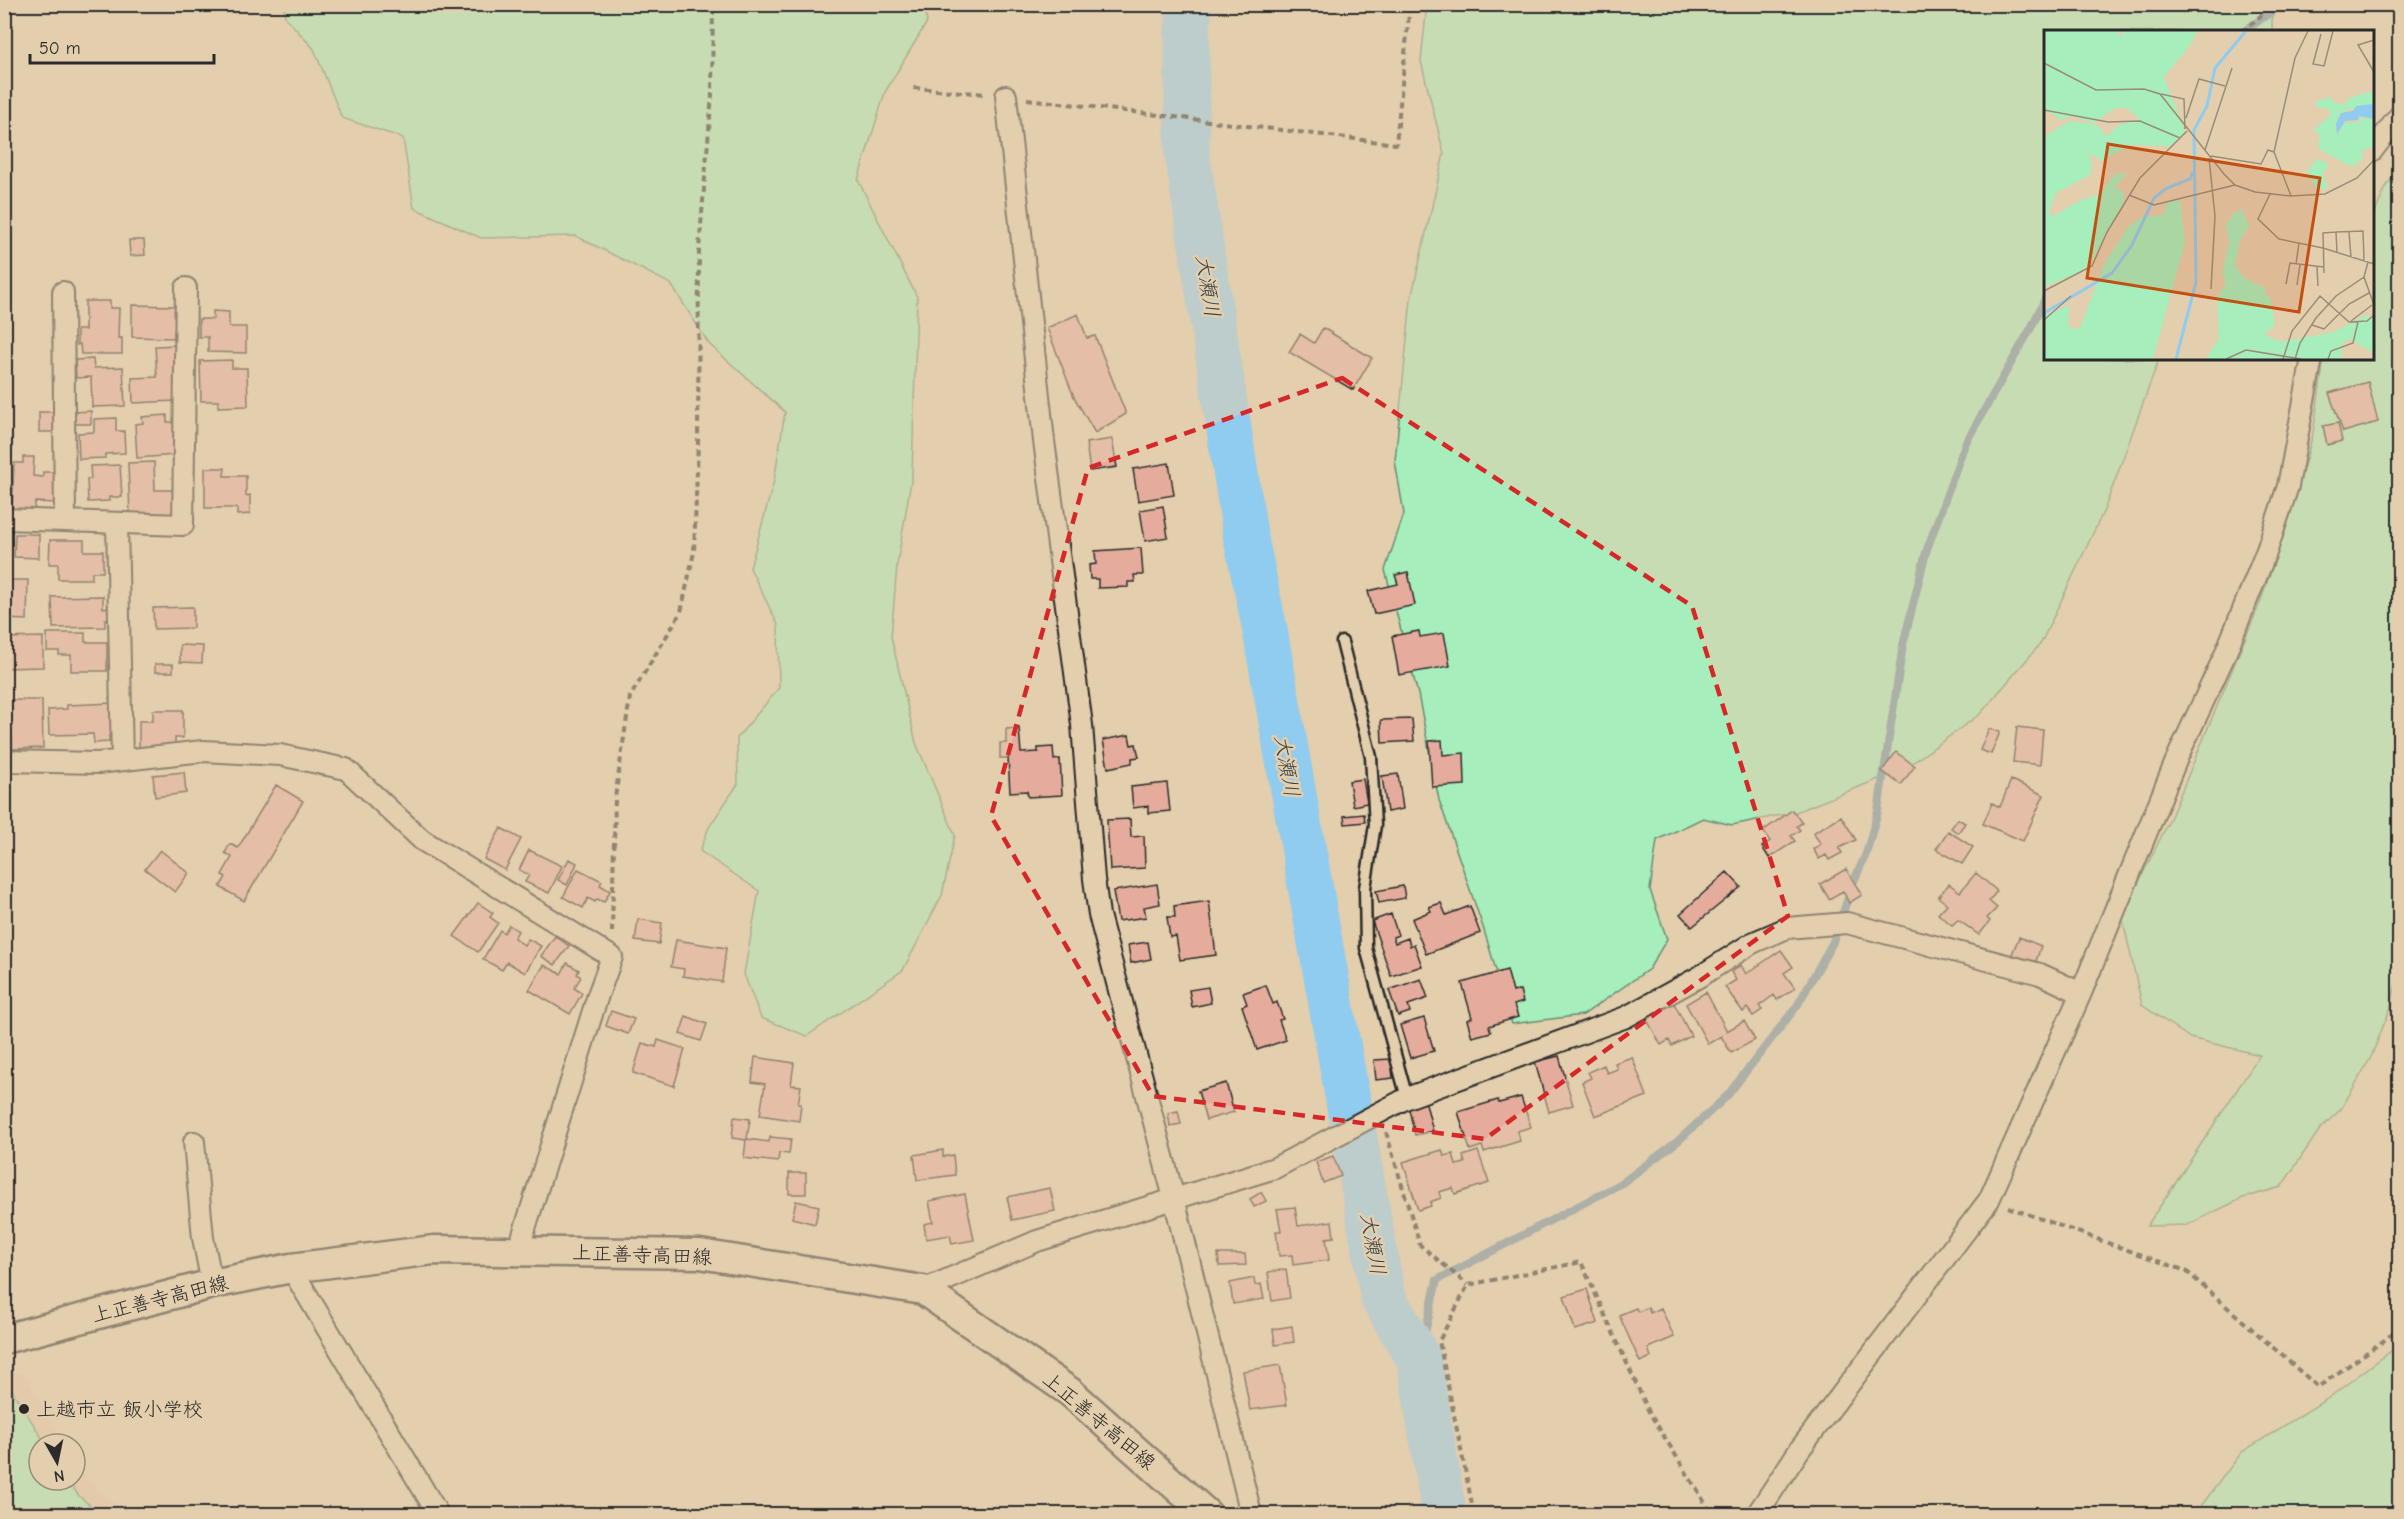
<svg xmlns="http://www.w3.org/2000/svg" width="2404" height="1519" font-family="'Comic Neue','Klee One',sans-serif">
	<rect width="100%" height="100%" fill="#e3cead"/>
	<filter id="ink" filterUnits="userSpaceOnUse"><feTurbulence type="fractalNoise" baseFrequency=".0167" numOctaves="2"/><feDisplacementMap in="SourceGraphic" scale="12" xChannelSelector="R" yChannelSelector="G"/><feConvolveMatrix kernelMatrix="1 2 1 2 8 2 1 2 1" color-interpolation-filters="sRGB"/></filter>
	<g filter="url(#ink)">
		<path fill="#e4c4a8" d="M23,1373L64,1444H39V1480H75V1463L85,1479L126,1514H5L4,1374Z"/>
		<path fill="#a6eebc" stroke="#688c74" stroke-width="1.5" d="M284,5H924L927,22L885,92L858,180L917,297L912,475L897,565L891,637L916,743L955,835L942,895L903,970L807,1036L761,1018L744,974L759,891L700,851L709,827L738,784L737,738L779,688L778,625L750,568L774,481L785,412L709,344L671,284L576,236L481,238L414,208L403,138L342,118L314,49L285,17Z
			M1427,5H2272V31L2046,32V358L2159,359L2105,508L2041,643L1980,714L1904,769L1796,812L1732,825L1703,818L1657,840L1650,890L1667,939L1649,969L1583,1015L1512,1024L1484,930L1439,800L1418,694L1385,570L1404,514L1395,461L1411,299L1444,154L1421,61Z
			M2399,168V973L2390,1009L2371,1057L2355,1085L2341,1109L2320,1129L2281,1187L2243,1198L2187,1225L2147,1226L2260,1055L2190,1038L2142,1005L2122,916L2170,819L2260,603L2290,516L2313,434L2324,359L2372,358L2373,217L2387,185Z
			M2399,1345V1514H2195L2242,1452L2327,1399Z
			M9,1386L46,1444H39V1480H68L78,1495L100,1514H5L4,1387Z"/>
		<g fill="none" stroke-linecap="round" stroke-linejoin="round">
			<path stroke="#678ca1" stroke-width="8" d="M2243,32L2282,4
				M1419,1359L1437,1280L1622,1183L1678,1141L1727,1096L1797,1006L1833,942L1853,883L1866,854L1878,811L1903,645L1926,552L1965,444L2031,328L2046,297"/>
			<path stroke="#8fccef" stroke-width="45" d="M1190,4L1187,34V153L1245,534L1264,625L1383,1298L1419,1359L1444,1514"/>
		</g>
		<path fill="#e5ac9d" stroke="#2b2b2b" stroke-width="1.5" d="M129,240H144L145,255L130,256Z
			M85,301H110V308H119L118,338H122V354H81L80,344L77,345V330H85Z
			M132,305L175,306L174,317L179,318V331H174V338L132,337Z
			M213,311L229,312V327H246V353L208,352V337H199V319H213Z
			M1078,314L1087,338L1095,336L1126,414L1095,433L1074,397L1047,328Z
			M1323,328L1372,358L1353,390L1289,352L1300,334L1314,343Z
			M179,345L180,378H174L175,401L133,403L132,378L157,377L155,346Z
			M93,359L94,368L123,367L125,406L92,407L91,377L76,378L75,360Z
			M232,360V368H247L248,406L218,407V401H201L200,361Z
			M2368,382L2378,422L2343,432L2329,393Z
			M91,411V424H73V412Z
			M39,412H56V432H39Z
			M167,415V422H174L176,455L137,458L135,424L143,423L142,417Z
			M116,418V431H124L125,453L105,454V458L79,459L78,433L94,432V419Z
			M2338,423L2342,441L2327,445L2323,426Z
			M1112,439L1117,467L1090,471L1086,443Z
			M23,457H34L33,476L43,477V472H58V503L35,502L34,514L12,513L14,463H23Z
			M154,462L155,490H178L179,514L130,516L128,463Z
			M1169,463L1174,495L1138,501L1133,469Z
			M120,465L122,497H109V501L88,502L87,479H91L90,466Z
			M205,468H225L224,476H246V496L250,495V514L237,515V508H205Z
			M1163,506L1168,537L1145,541L1140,510Z
			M15,534H39V558L14,557Z
			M50,540H84V551H103V572H92V579H58V564H49Z
			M1141,548L1143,575H1134L1135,582H1128V587L1098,588V579H1090L1089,565L1096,564L1095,551Z
			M1408,572L1415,605L1374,614L1368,591L1398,584L1395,575Z
			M4,580H28L27,620L4,619Z
			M103,596V608L110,607V619H105V627L53,628L52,597Z
			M193,607V628L154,629L153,608Z
			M1419,631L1420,637L1444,633L1450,666L1399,675L1392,636Z
			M47,633H85V642H107V671H71V655H59V651H47Z
			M43,637V667L4,668V638Z
			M180,645L203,646L202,663L180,662Z
			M155,664H173V672H155Z
			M10,700H42L43,748L12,749V738H5V714H10Z
			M114,703L115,734L109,735V742L94,743L93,734L49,735L48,710L67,709V705Z
			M153,710H183V738H175V746L139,747V721H153Z
			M1412,719L1414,741L1382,743L1381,720Z
			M2017,727L2043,730L2040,765L2013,762Z
			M1019,728L1021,753L1038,752V748L1053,747L1054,760L1060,759L1062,795L1028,797L1027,791L1010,792L1008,758H1000V743H1006V729Z
			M1989,729L2000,732L1991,754L1980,750Z
			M1129,735L1131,745L1136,744L1139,757L1132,758V763L1108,768L1103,740Z
			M1442,740L1443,755L1464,753L1465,785L1432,787L1429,741Z
			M1896,752L1915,766L1901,785L1882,771Z
			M184,772L186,793L155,797L153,775Z
			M1398,774L1403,809L1387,812L1382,776Z
			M1363,779L1367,803L1353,806L1349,781Z
			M2011,780L2044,795L2023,841L1983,824L1992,803L2000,807Z
			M1167,783L1170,811L1148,813V806L1133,808L1131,787Z
			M276,785L303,801L244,901L220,887L226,877L222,875L232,857L225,853L230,844L238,848Z
			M1792,810L1802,823L1797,826L1800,830L1791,836L1795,841L1769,858L1762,847L1770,841L1763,831Z
			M1364,814L1365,822L1345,824L1344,816Z
			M1841,816L1856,840L1839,848L1842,853L1829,860L1826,855L1819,859L1813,849L1821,844L1813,833Z
			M1130,819L1131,837L1144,836L1145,868L1110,870L1107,820Z
			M1958,819L1965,823L1958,833L1951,828Z
			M501,828L521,839L505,870L484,859Z
			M1948,831L1973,847L1962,864L1936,849Z
			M160,850L189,873L175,892L145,869Z
			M529,850L562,866L549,893L525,882L529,875L519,870Z
			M569,859L577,863L567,885L558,880Z
			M578,869L602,881L600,885L610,891L604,902L597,899L595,902L588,898L583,908L563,897Z
			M1846,869L1862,895L1849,903L1843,891L1829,899L1820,884Z
			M1727,872L1741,887L1692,927L1680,914Z
			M1976,873L1997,891L1989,901L1997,908L1987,918L1990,921L1979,935L1958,920L1952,925L1938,914L1947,904L1938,897L1949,884L1960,892Z
			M1157,884L1160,904L1144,907L1146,917L1118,921L1113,891Z
			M1403,886L1405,898L1379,903L1376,891Z
			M1209,901L1216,955L1180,960L1176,936L1170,937L1167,917H1175L1174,906Z
			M478,903L493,913L490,917L498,923L478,952L454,936Z
			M1441,903L1446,915L1470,906L1480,933L1426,954L1412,919L1431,911L1429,907Z
			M1391,914L1398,935L1393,937L1395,943L1408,938L1410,946L1414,944L1422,966L1391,976L1372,921Z
			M638,919L662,923L659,944L635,941Z
			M509,925L518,931L514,938L524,945L528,939L541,946L525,973L507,962L502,970L483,959L500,930L504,933Z
			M555,936L569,946L555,965L541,956Z
			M2019,937L2041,946L2034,967L2010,959Z
			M676,940L726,948L722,982L683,976L684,969L671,967Z
			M1148,942L1151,959L1131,963L1128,945Z
			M1781,950L1793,967L1784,973L1795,988L1777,1000L1774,995L1759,1006L1762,1010L1753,1016L1747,1008L1743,1012L1725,987L1736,980L1731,972L1741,965L1746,974Z
			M567,963L579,970L577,974L581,977L574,988L582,993L570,1014L529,990L544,965L561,974Z
			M1507,970L1513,992L1520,990L1523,1002L1514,1005L1518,1017L1489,1026L1491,1032L1472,1037L1467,1020L1472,1018L1462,983Z
			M1421,979L1428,998L1408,1005L1410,1012L1398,1016L1389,990Z
			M1266,985L1273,1004L1277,1002L1283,1019L1279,1020L1286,1040L1257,1050L1242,1006L1247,1004L1243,993Z
			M1208,987L1211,1003L1192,1007L1189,990Z
			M1706,992L1727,1031L1744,1021L1755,1040L1731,1053L1721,1036L1708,1044L1686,1004Z
			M1674,1003L1691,1036L1672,1046L1669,1040L1661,1045L1646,1018Z
			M611,1011L634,1019L628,1034L606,1026Z
			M686,1016L707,1024L701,1041L680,1034Z
			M1424,1018L1434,1051L1410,1058L1400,1025Z
			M658,1040L685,1049L674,1086L633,1073L642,1043L656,1047Z
			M1559,1056L1573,1105L1549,1112L1535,1062Z
			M755,1057L794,1063L791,1085L801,1086L798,1104H801L799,1121L760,1115L765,1084L752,1082Z
			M1632,1057L1647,1096L1595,1116L1582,1082L1591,1078L1588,1072L1604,1065L1607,1073L1617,1069L1615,1063Z
			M1391,1059L1393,1078L1376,1080L1374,1060Z
			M1226,1083L1234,1112L1206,1120L1198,1091Z
			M1521,1097L1531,1127L1517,1131L1520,1141L1484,1152L1482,1146L1470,1150L1458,1112L1498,1100L1499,1103Z
			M1425,1100L1433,1131L1415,1135L1408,1105Z
			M1178,1111L1181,1124L1170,1126L1168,1113Z
			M734,1117L750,1119L747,1139L769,1142L770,1137L791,1139L789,1154L779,1153L778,1162L744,1158L746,1140L732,1138Z
			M943,1150V1157L953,1155L955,1175L917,1180L914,1155Z
			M1442,1150L1444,1156L1453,1154L1456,1165L1465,1163L1463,1156L1478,1151L1489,1183L1455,1194L1453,1188L1439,1192L1441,1198L1430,1202L1431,1206L1418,1210L1403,1162Z
			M1333,1156L1341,1176L1323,1183L1316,1162Z
			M789,1173H806V1194H789Z
			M1050,1188L1055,1211L1012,1220L1007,1197Z
			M1261,1192L1266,1201L1254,1207L1250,1199Z
			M965,1194L974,1240L952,1244L950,1235L926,1239L924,1224L933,1222L929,1201Z
			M796,1201L819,1206L815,1224L792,1218Z
			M1295,1207L1298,1226L1332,1221L1334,1237L1326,1238L1329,1260L1293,1265L1292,1255L1279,1256L1276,1231H1281L1277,1209Z
			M1218,1254H1245L1246,1265L1219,1266Z
			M1286,1269L1290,1298L1272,1301L1268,1272Z
			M1254,1278L1255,1285L1261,1284L1264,1299L1233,1304L1230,1283Z
			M1587,1289L1598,1323L1575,1330L1564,1296Z
			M1648,1307L1650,1313L1661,1308L1674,1337L1648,1348L1651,1357L1640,1362L1619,1315L1636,1308L1638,1312Z
			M1292,1326L1294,1342L1275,1345L1273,1329Z
			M1280,1365L1287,1405L1250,1410L1243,1371Z"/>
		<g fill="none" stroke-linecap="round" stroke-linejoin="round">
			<g stroke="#2b2b2b" stroke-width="15">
				<path id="service" d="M1342,642L1371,757L1375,825L1365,888L1366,948L1407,1098"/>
			</g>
			<g stroke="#2b2b2b" stroke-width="24">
				<path id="minor" d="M1006,96L1044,441L1082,725L1094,879L1099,915L1174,1198L1251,1514
					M2372,151L2400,115
					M63,292L65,521
					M4,519L183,525L186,288
					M117,523L122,760
					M4,761L98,763L203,751L280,755L346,769L422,840L612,957L598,995L518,1251
					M194,1142L203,1238L212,1284
					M291,1268L438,1514
					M923,1290L1037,1241L1275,1168L1407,1098L1626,1017L1699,977L1752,943L1787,928L1847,923L2040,974L2081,993
					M1757,1514L1800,1449L1989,1200L2081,993L2178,756L2224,657L2267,550L2288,486L2312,358"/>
			</g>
			<g stroke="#2b2b2b" stroke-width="33">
				<path id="secondary" d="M4,1339L212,1284L291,1268L434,1250L700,1254L923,1290L1070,1392L1207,1514"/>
			</g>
			<path stroke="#2b2b2b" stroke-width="4" stroke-dasharray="6 4.5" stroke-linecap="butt" d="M2242,32L2274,4
				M914,88L987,94
				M1027,99L1396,144L1410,4
				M612,932L615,798L630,697L681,612L694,552L698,442L699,249L712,94L713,4
				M1386,1132L1420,1245L1468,1285
				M2008,1207L2186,1271L2318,1387L2386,1339L2400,1326
				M1474,1514L1439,1341L1468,1285L1581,1262L1649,1412L1712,1514"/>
			<use href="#service" stroke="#e3cead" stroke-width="10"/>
			<use href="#minor" stroke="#e3cead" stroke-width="20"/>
			<use href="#secondary" stroke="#e3cead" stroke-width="28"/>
		</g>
	</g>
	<path d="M0 0H2404V1519H0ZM1342,378L1692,606L1788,916L1485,1139L1153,1096L991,816L1088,468Z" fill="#e3cead" fill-opacity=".55" fill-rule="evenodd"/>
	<path fill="none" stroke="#d62828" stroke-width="4.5" stroke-dasharray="12 8" stroke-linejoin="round" d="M1342,378L1692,606L1788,916L1485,1139L1153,1096L991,816L1088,468Z"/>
	<circle fill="#2b2b2b" stroke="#e3cead" stroke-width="2" cx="24" cy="1409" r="6"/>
	<g text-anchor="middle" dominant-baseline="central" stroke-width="5" stroke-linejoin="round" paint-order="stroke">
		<g font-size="20" fill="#2b2b2b" stroke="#e3cead">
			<text transform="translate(642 1255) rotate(2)">上正善寺高田線</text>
			<text transform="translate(160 1299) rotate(-14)">上正善寺高田線</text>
			<text transform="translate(1099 1421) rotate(40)">上正善寺高田線</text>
		</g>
		<g font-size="20" fill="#2b2b2b" stroke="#e3cead" text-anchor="start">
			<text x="36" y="1409">上越市立 飯小学校</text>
		</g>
		<g font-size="21" font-style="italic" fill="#3a4348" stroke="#e3cead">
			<text transform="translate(1208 286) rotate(81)">大瀬川</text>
			<text transform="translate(1287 766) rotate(80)">大瀬川</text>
			<text transform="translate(1373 1244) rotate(80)">大瀬川</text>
		</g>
	</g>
	<g transform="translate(2044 30)">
		<rect width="330" height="330" fill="#e3cead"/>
		<path d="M0,1H74L77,8L79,1H153L147,14L120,47L141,102L127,116L85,115L59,131L44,123L48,134L46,145L12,163L5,181L8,187L35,171L56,164L70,145L79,143L83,144L71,157L80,163V172L47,232L38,241L0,257V107L25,91L54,95L62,107L75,95L95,89L84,78H72L49,93L27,86L17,90L0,78ZM325,62L330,63V73L297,82L291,95L293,104L300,93L315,92L317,87L330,90L328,118L318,120L319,128L308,137L275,119V103L269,100L287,85L284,79L271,77L273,71L287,67L290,73L300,75L305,68ZM273,129L285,134L279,144L284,158L273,160L263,142ZM129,170L136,171L141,212L109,329H0V286L25,275L24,295L28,299L36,298L60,234L84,197L98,187L120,185L121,176ZM198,179L205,197L196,210L191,235L200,248L221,258V264L226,267L231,295L220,304L236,312L290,302L323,285L330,292V323L306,309L299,313L297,329H162L175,309L173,267L182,254L178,243L185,213L182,195L189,184Z" fill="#a6eebc"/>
		<path d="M330,74V89L315,86L314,90L301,91L293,104L292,94L297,83L309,81L312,76Z" fill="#8fccef"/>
		<path fill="none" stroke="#8fccef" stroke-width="3" d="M0,283L68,243L88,215L110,168L123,158L146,149L149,142M132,329L152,252L150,100L163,76L171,38L202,1"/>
		<path fill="none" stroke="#998d79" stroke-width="1.5" d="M277,4L269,34L280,36L289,1M330,10L314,15L330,42M0,33L52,60L100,59L116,64L180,144L191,155L211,162L247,166L281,164L313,148L330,130M117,64L140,69L141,99M0,80L64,92L96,91L136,108M142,88L155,49L181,56M161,120L188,38M167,126L217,134L224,120L230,122M165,128L171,186L167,259M226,164L214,189L235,209L279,218L330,234M85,165L110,175L191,155M247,166L230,122L251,28L264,1M292,202L319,201L320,231M305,202L307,227M252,234L255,213M273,237L274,256M280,243L279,203L292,202L293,222M320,247L330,275M242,254L246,233L280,237M253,255L256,235M0,261L48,236L63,202L96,148L143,101M0,290L27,266M307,291L328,275M268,295L280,299L305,274L325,263M182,329L202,320L257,329M239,329L248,301L276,266L305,292L323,291L330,285M251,329L256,313L272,288L292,266L320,247L324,232M284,329L287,321L309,313L314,292"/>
		<path fill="#c25012" fill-opacity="0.15" stroke="#c25012" stroke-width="3" d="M64,114L276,148L255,282L43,248Z"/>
		<rect width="330" height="330" fill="none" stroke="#2b2b2b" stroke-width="3"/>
	</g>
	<rect width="2404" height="1519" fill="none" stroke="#e3cead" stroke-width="24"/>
	<rect x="12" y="12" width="2380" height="1495" fill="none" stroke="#2b2b2b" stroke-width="2" filter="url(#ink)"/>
	<g transform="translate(57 1462) rotate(171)"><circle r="28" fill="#e3cead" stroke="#998d79" stroke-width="1.5"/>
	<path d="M0-4.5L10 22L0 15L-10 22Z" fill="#2b2b2b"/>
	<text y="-9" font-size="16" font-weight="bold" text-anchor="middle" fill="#2b2b2b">N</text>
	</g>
	<path d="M30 54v9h184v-9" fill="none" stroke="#2b2b2b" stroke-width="3"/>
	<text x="39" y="54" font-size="18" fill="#2b2b2b" stroke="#e3cead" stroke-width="4.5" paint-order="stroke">50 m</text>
</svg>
